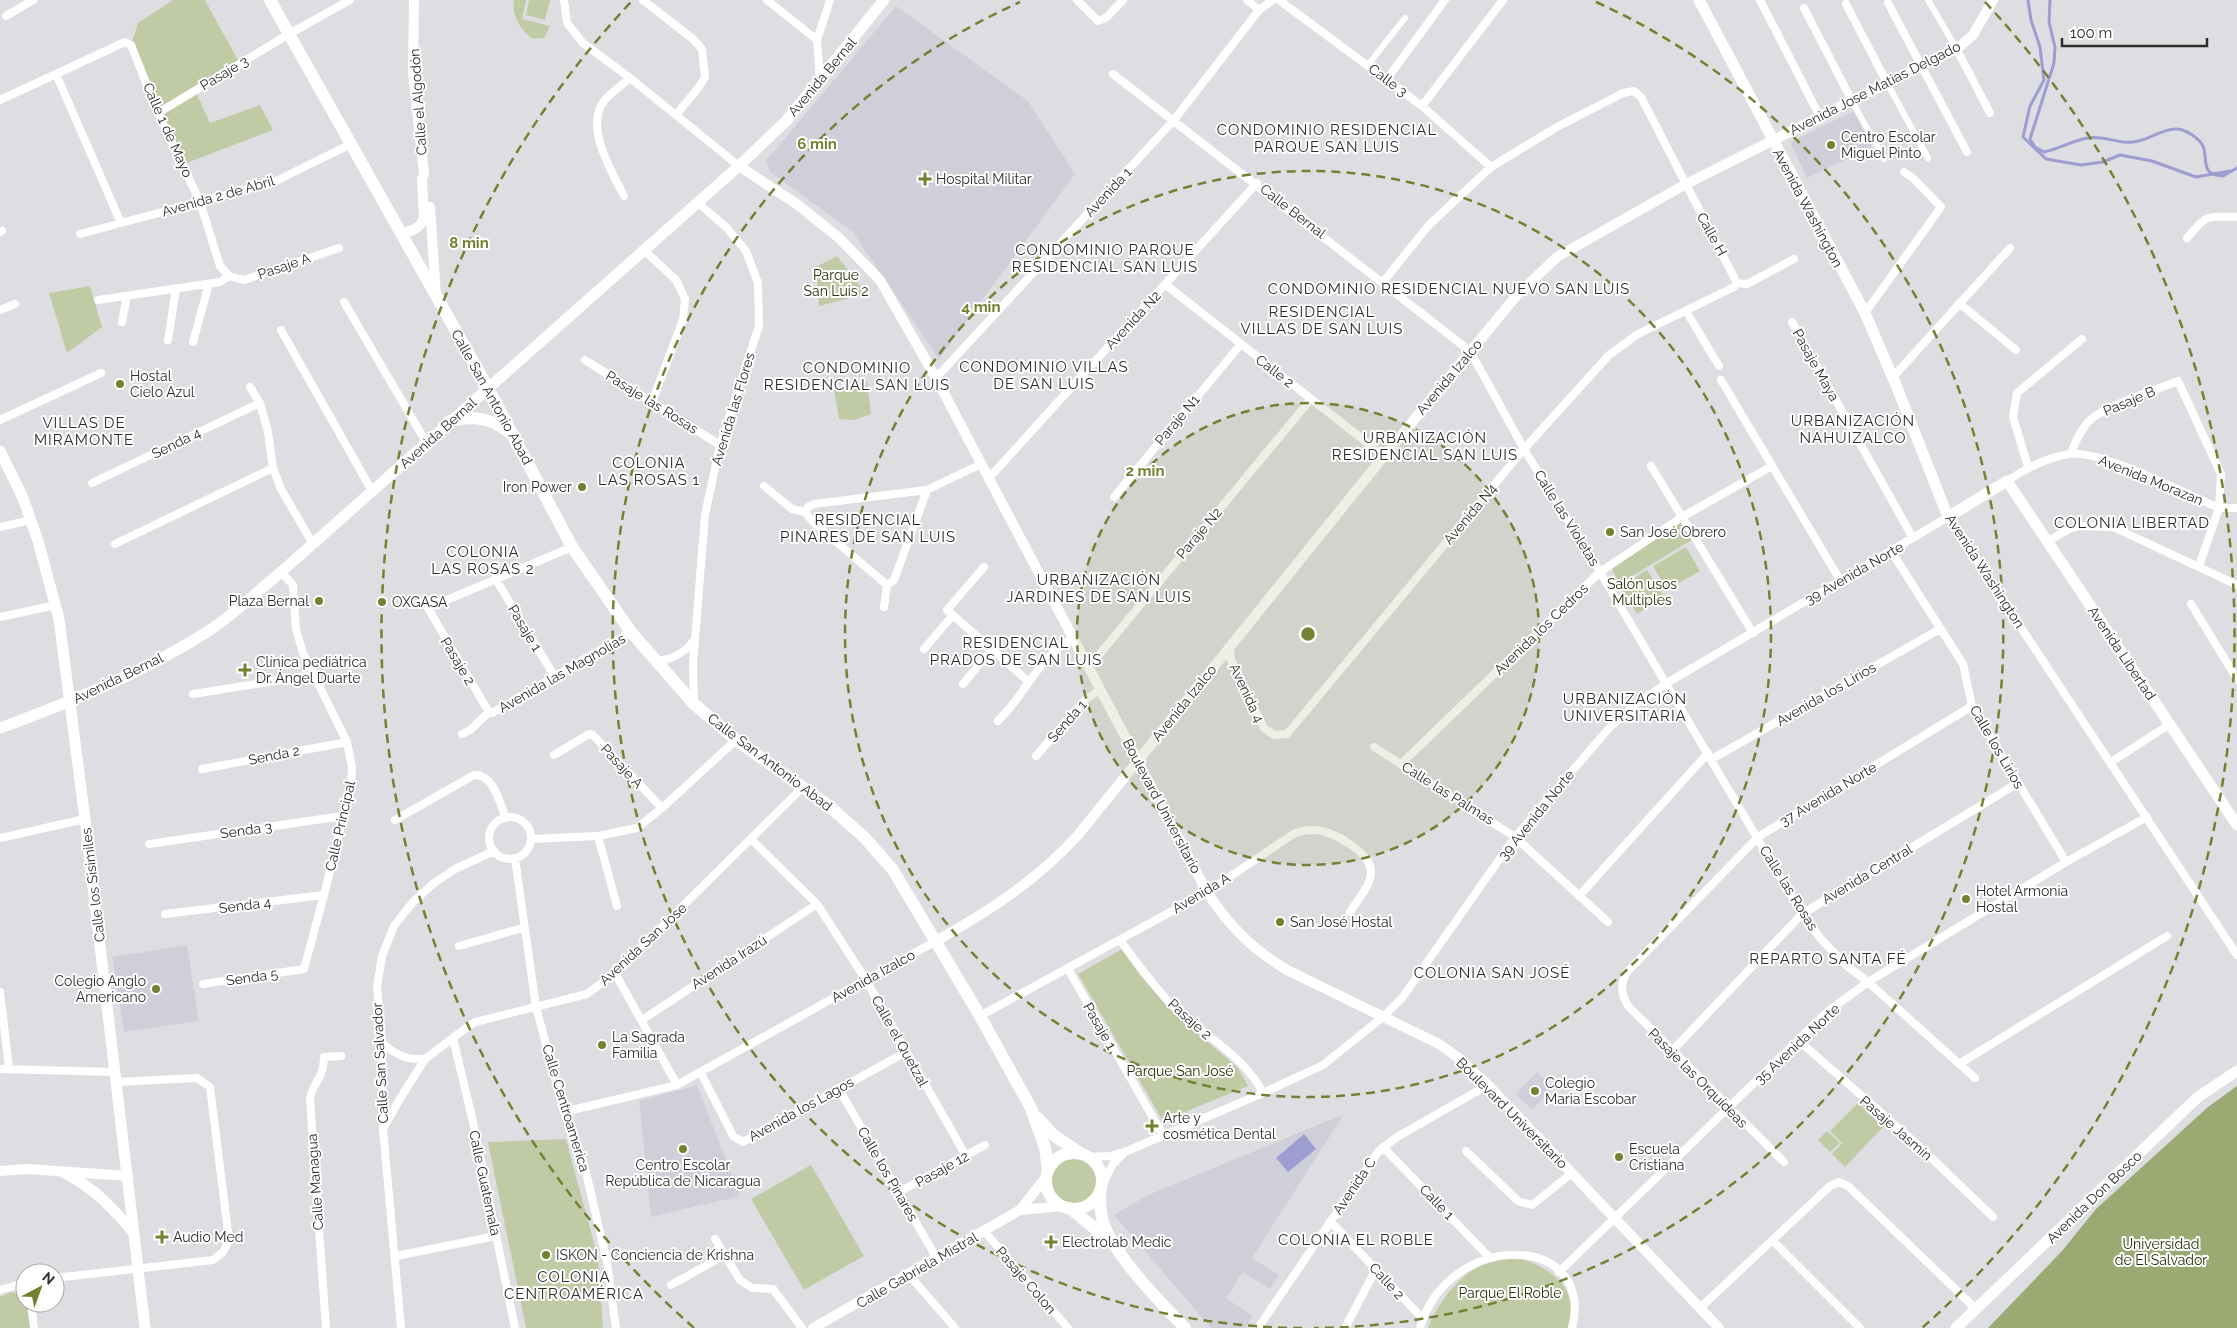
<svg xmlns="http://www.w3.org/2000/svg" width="2237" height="1328" font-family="Raleway,sans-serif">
	<rect width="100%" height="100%" fill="#dedee2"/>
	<path fill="#cfcfda" d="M896,6L1028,101L1075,174L939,359L852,231L770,172L766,161Z
		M1854,111L1872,147L1807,178L1790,142Z
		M187,945L199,1021L124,1032L112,957Z
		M1537,1072L1553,1088L1532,1110L1516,1094Z
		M697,1085L740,1196L651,1217L639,1101Z
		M1344,1114L1252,1258L1279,1275L1270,1289L1243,1272L1226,1298L1253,1316L1245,1328H1211L1114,1215L1146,1196Z"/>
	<path fill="#c0cba5" d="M173,0H205L240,64L195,90L210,123L260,105L273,130L184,164L131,45L138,23Z
		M514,0H526L522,19L550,26L544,38L533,39C520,30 511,15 514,0Z
		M529,0H550L545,20L526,15Z
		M837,256L866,294L819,306L816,267Z
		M90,286L102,327L67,353L49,293Z
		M867,382L871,414L854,420L839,419L834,390Z
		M1684,520L1695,538L1619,584L1612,568Z
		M1686,547L1700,571L1667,590L1653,566Z
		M1647,570L1664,597L1637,614L1620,587Z
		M1122,949L1139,974L1172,1011L1238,1068L1248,1086L1163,1121L1078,974Z
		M1858,1103L1883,1127L1845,1167L1832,1154L1842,1143L1830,1131Z
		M1827,1131L1840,1143L1830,1152L1818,1140Z
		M566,1139L598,1258L603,1328H526L488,1142Z
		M1051 1181a23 23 0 1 1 46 0a23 23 0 1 1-46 0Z
		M811,1165L864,1256L804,1290L751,1199Z
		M1512,1256C1536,1262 1567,1276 1571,1305C1572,1312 1571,1321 1570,1328H1428C1438,1303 1459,1274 1485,1263C1493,1260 1503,1258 1512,1256Z
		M11,1292C29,1296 29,1312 31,1328H0V1297Z"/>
	<path fill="#9ba973" d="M2237,1086V1328H1988L2062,1251L2096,1209L2208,1107Z"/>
	<path fill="#9e9dd1" d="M1304,1134L1316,1149L1288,1172L1276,1158Z"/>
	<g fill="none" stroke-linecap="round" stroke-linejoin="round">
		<path stroke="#9e9dd1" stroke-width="3" d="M2028,0L2031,20L2040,47L2044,80L2030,106L2023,137L2046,159L2081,165L2103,162L2120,155L2152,161L2196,177L2230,171
			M2050,0L2049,22L2055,47L2054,63L2030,139L2035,147L2044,152C2060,149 2073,140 2088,138C2105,135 2121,146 2138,141C2152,138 2171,124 2185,131C2192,134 2202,141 2204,149C2207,163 2202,175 2223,176L2237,168"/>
		<path stroke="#fff" stroke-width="6" d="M1928,0L1956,48
			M1368,65L1405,18
			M1887,83L1928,158
			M1852,101L1884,159"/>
		<path stroke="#fff" stroke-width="8" d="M564,0L567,23L583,43L630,78L739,166
			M643,0L693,39L702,49L705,77L699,87L676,115
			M767,0L817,40
			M1077,0L1098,21L1107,17L1123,0
			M1247,0L1259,10
			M1279,0L1422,106L1491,167
			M1760,0L1820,117
			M1888,3L1967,152
			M1846,4L1887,83
			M1804,8L1852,101
			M6,16L33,0
			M1956,48L1990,113
			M56,74L121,223
			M1113,74L1470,351L1524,449L1600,572L1802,914L1821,939L1847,966L1868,982L1975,1078
			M1387,79L1445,0
			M820,81L817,40L830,0
			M0,100L125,42L131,45L158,113L200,202L220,266L229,276
			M1422,106L1503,0
			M158,113L289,34L350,0
			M624,196C612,172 584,127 604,101C610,93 622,85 630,78
			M0,232L2,231
			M80,234L274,182L351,144
			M2187,238C2208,213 2205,217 2237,217
			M645,251L676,280L685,299L683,320L652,402
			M229,276L244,280L339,248
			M1383,282L1429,225L1491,167L1557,127L1623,93L1634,91L1641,97L1737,283
			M1737,283L1747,284L1794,259
			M1166,285L1384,456
			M98,300L220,282L229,276
			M344,302L426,442
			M1959,303L2016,350
			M0,310L15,304
			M1686,311L1719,366
			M1865,313L1941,207L1913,178L1904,172
			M122,322L127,296
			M1792,322L1913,538
			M281,330L372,491
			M168,340L176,289
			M193,342L209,284
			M585,360L720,445
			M1893,377L2010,248
			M936,378L1174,120L1259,10L1273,0
			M1721,380L1840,580
			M250,387L260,403L268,432L273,468L281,489L313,544
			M0,420L101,373
			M2071,453C2075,442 2080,432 2088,422C2103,406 2156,390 2178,381L2221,474L2219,508L2199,566
			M1651,466L1753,633
			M2028,467L2013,417L2017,393L2082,339
			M989,478L1257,183
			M2007,481C2026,468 2046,458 2069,454C2099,449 2188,495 2219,508H2237
			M92,483L260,403
			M764,486L792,509L805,512
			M1114,497L1241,344
			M805,512L808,507L814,504L927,490L981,464
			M805,512L813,522L887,585
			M0,527L31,520
			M2047,542L2067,530L2079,526L2113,527L2237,585
			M115,544L273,468
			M572,547L428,608L487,709L492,713L631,632
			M1891,551L1963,664L1972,706L2066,862
			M984,567L947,610L1028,681
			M495,578L555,677
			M2191,604L2237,679
			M884,607L887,585L894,580L927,490
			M0,617L56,605
			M1230,646L1231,660L1264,728L1274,735L1287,734L1524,449L1609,355L1638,334L1734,287L1737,283
			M924,649L953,615
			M655,661C672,660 684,654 694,640
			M1088,668L1311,399
			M963,684L992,649
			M193,694L313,675
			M694,702L693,664L705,515L720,445L759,326L758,283L746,251L727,228L697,202
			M998,721C1006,712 1015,703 1021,693C1035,674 1050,649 1073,639
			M462,734L470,730L489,712
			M1374,747L1515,837L1608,922
			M554,755L589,734L593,735L662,808
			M1036,756L1086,699L1100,690
			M1712,759L1940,629
			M2111,762L2170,724
			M1401,764L1600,572L1682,517L1772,466
			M202,769L347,742
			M489 838a21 21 0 1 1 42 0a21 21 0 1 1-42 0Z
			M395,820L474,775C494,774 499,802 506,818
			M598,836L617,906
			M0,838L85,819
			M531,839L598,836L637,828L662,808L736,740
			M752,840L817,904L866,980L966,1156
			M149,844L343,816
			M515,858L536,1007L564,1112L584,1164L607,1262L616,1328
			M1579,896L1708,753
			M165,914L324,895
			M1120,940C1136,962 1151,983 1170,1003C1199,1032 1245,1056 1263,1093
			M459,946L523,928
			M1068,969L1163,1135
			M615,973L677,1085
			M203,984L304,969L324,895L351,785L352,767L347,742L303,653L296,629L293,585L281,572
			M0,992L9,1068
			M980,1016L1207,892L1295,833C1304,830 1312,829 1322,831C1338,835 1370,853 1371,871C1372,884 1357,901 1350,912
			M642,1020L817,904
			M453,1038L473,1122L515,1328
			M1798,1040L1919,1146L1993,1217
			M382,1043C396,1055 406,1060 425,1059
			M1671,1052L1802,914L2018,783
			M1959,1064L2167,936
			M0,1069L116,1072
			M701,1073L733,1136L743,1142L906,1052
			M839,1089L937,1259
			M564,1112L677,1085L936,941
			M383,1129L401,1097L425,1059L462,1031L475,1022L587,994L615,973L803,787
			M1383,1147L1490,1258
			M1466,1151L1518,1201L1532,1205L1572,1173
			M1089,1157L1111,1156L1127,1151L1263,1093L1323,1065L1383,1017L1402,998L1515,837L1611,726L1636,704L1667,683L1948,517L2237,955
			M1784,1162L1628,1006C1621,994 1620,984 1627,972L1758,837L1972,706
			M1102,1185L1113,1164L1123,1154
			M899,1192L985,1145
			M1330,1221L1423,1319
			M984,1231L1068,1328
			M715,1239L740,1280L752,1288L773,1289L802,1328
			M1773,1241L1860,1328
			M396,1256L496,1236
			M1559,1272L1827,1012L1868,982L2066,862L2147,817
			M909,1275L955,1328
			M55,1278L213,1260L223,1252L229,1240L210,1087L197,1078L117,1082
			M671,1285L725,1255
			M0,1290L25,1283
			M31,1303L34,1328
			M1700,1308L1830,1186L1839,1182L1848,1186L1976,1309
			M326,1328L310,1100C311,1083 324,1081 324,1057L341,1056
			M401,1328L383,1129L382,1043L377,987L382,956L394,926L413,902L434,883L455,869L494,851
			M1258,1328L1378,1152L1397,1137L1488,1085
			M1345,1328L1376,1269
			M1420,1328C1448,1230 1596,1231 1572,1328"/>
		<path stroke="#fff" stroke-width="10" d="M739,166L798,205L838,237L880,280L936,378L1207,892C1230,927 1251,948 1287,970L1439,1044L1456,1056L1488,1085L1719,1328
			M430,207L436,295
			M402,233C412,231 421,228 424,217L422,179L424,174L413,73L414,0
			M936,941C989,911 1036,881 1078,835L1384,456L1517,295L1557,257L1686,184L1959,47L1973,35L1993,0
			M0,1171L27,1169L128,1176
			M1020,1210L1063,1206
			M813,1328L1020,1210L1046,1177"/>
		<path stroke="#fff" stroke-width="11" d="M1699,0L1865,313L1896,385L1948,517L2007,481L2237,825
			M0,451L23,498L38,541L59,619L85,819L145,1328
			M0,728C71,702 142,673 207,632C233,615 257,592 281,572L739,166L786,121L884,0
			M63,1172C93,1187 113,1208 134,1233
			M1956,1328L2198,1097L2237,1071"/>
		<path stroke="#fff" stroke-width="12" d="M270,0L488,388L572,547L631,632L694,704L736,740L829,806L865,838L893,870L980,1016L1031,1108L1045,1148L1048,1170
			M450,421C473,416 491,417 510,433
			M1038,1118L1052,1134L1080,1153
			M1046 1181a28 28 0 1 1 56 0a28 28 0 1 1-56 0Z
			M1100,1191C1100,1201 1100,1212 1103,1222C1113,1254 1161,1303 1185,1328
			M1070,1208L1109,1240"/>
	</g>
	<circle cx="1308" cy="634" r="231" fill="#718231" fill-opacity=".12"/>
	<g fill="none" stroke="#718231" stroke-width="2.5" stroke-dasharray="9 6">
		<circle cx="1308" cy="634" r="231"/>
		<circle cx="1308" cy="634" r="463"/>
		<path d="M1302 1328A694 694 0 0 1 1020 2M1596 2A694 694 0 0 1 1314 1328"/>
		<path d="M694 1328A926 926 0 0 1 631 2M1985 2A926 926 0 0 1 1922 1328"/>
	</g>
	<g fill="#718231" stroke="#fff" stroke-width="2">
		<circle cx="1831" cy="145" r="5"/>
		<path d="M922.5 171.5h5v5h5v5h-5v5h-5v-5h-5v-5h5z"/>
		<circle cx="120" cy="384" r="5"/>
		<circle cx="582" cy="487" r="5"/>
		<circle cx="1610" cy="532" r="5"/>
		<circle cx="319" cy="601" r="5"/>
		<circle cx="382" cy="602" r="5"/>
		<path d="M242.5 662.5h5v5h5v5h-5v5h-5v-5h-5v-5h5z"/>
		<circle cx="1966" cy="899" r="5"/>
		<circle cx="1280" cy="922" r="5"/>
		<circle cx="156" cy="989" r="5"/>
		<circle cx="602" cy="1045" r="5"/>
		<circle cx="1535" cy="1091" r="5"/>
		<path d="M1149.5 1118.5h5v5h5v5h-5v5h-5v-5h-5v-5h5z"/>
		<circle cx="683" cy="1149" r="5"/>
		<circle cx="1619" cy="1157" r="5"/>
		<path d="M159.5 1229.5h5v5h5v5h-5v5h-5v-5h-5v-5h5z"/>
		<path d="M1048.5 1234.5h5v5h5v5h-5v5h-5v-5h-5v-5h5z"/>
		<circle cx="546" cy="1255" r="5"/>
	</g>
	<g text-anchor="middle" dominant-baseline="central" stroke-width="4" stroke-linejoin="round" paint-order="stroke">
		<g font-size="14" fill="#2c2c2d" stroke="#fff">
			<text transform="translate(224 73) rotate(-31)">Pasaje 3</text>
			<text transform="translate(822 77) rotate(-50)">Avenida Bernal</text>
			<text transform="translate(1388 80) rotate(37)">Calle 3</text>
			<text transform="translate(1875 88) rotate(-27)">Avenida Jose Matias Delgado</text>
			<text transform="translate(418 102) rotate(-94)">Calle el Algodón</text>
			<text transform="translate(168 130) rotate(66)">Calle 1 de Mayo</text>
			<text transform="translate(1108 192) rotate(-47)">Avenida 1</text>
			<text transform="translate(218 196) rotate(-16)">Avenida 2 de Abril</text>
			<text transform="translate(1808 208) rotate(62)">Avenida Washington</text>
			<text transform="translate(1293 211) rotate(38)">Calle Bernal</text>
			<text transform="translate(1712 234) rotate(61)">Calle H</text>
			<text transform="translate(284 266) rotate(-19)">Pasaje A</text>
			<text transform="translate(1133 320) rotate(-47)">Avenida N2</text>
			<text transform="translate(1816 365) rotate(61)">Pasaje Maya</text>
			<text transform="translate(1275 371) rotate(38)">Calle 2</text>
			<text transform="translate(1449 377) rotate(-50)">Avenida Izalco</text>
			<text transform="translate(492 397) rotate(61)">Calle San Antonio Abad</text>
			<text transform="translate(2129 401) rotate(-23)">Pasaje B</text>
			<text transform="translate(652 402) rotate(32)">Pasaje las Rosas</text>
			<text transform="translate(733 409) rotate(-73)">Avenida las Flores</text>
			<text transform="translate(1177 420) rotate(-50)">Paraje N1</text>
			<text transform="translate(438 433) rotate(-42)">Avenida Bernal</text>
			<text transform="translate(176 443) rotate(-26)">Senda 4</text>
			<text transform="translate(2151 480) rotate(22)">Avenida Morazan</text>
			<text transform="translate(1470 514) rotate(-50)">Avenida N4</text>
			<text transform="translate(1567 518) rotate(58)">Calle las Violetas</text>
			<text transform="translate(1199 533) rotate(-50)">Paraje N2</text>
			<text transform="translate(1985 571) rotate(57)">Avenida Washington</text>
			<text transform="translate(1854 573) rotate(-30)">39 Avenida Norte</text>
			<text transform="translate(525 628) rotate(59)">Pasaje 1</text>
			<text transform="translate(1541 629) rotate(-44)">Avenida los Cedros</text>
			<text transform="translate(2122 653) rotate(56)">Avenida Libertad</text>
			<text transform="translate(458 661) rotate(59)">Pasaje 2</text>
			<text transform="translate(562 673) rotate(-30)">Avenida las Magnolias</text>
			<text transform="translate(118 678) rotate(-26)">Avenida Bernal</text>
			<text transform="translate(1247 693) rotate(65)">Avenida 4</text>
			<text transform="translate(1826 694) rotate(-30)">Avenida los Lirios</text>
			<text transform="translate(1184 703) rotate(-51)">Avenida Izalco</text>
			<text transform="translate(1067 721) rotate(-49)">Senda 1</text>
			<text transform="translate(1997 747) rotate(60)">Calle los Lirios</text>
			<text transform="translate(274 755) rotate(-11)">Senda 2</text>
			<text transform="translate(770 762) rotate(37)">Calle San Antonio Abad</text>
			<text transform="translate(622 766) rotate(47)">Pasaje A</text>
			<text transform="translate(1448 793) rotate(32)">Calle las Palmas</text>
			<text transform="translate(1828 794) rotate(-31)">37 Avenida Norte</text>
			<text transform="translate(1162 806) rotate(62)">Boulevard Universitario</text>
			<text transform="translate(1536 815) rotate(-51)">39 Avenida Norte</text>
			<text transform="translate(340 826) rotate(-77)">Calle Principal</text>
			<text transform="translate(246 830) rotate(-8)">Senda 3</text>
			<text transform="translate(1867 874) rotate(-31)">Avenida Central</text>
			<text transform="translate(93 885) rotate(-97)">Calle los Sisimiles</text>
			<text transform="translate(1789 888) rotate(58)">Calle las Rosas</text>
			<text transform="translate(1201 893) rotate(-31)">Avenida A</text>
			<text transform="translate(245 905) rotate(-7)">Senda 4</text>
			<text transform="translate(643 944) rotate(-43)">Avenida San Jose</text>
			<text transform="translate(729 962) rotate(-33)">Avenida Irazú</text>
			<text transform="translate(873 976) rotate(-29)">Avenida Izalco</text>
			<text transform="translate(252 977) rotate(-8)">Senda 5</text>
			<text transform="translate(1190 1019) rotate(42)">Pasaje 2</text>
			<text transform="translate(1100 1026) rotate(60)">Pasaje 1</text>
			<text transform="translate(900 1041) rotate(61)">Calle el Quetzal</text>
			<text transform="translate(1797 1044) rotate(-43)">35 Avenida Norte</text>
			<text transform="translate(380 1063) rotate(-93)">Calle San Salvador</text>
			<text transform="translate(1698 1078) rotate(45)">Pasaje las Orquídeas</text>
			<text transform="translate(566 1108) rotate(73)">Calle Centroamerica</text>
			<text transform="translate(801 1109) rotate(-29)">Avenida los Lagos</text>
			<text transform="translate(1512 1113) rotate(45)">Boulevard Universitario</text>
			<text transform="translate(1896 1128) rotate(41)">Pasaje Jasmín</text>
			<text transform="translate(942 1169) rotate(-29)">Pasaje 12</text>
			<text transform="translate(888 1174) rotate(60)">Calle los Pinares</text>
			<text transform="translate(315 1182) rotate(-94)">Calle Managua</text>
			<text transform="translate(485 1183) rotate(78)">Calle Guatemala</text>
			<text transform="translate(1354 1186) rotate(-56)">Avenida C</text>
			<text transform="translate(2094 1197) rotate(-44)">Avenida Don Bosco</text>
			<text transform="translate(1437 1202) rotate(46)">Calle 1</text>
			<text transform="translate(917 1270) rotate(-30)">Calle Gabriela Mistral</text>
			<text transform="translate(1026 1280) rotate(49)">Pasaje Colon</text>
			<text transform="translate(1387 1281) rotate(47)">Calle 2</text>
		</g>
		<g font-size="14" fill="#2c2c2d" stroke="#fff" text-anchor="start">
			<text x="1841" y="137">Centro Escolar<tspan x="1841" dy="16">Miguel Pinto</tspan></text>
			<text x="936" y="179">Hospital Militar</text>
			<text x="130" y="376">Hostal<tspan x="130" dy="16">Cielo Azul</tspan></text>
			<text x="572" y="487" text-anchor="end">Iron Power</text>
			<text x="1620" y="532">San José Obrero</text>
			<text x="309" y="601" text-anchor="end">Plaza Bernal</text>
			<text x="392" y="602">OXGASA</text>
			<text x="256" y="662">Clínica pediátrica<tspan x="256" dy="16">Dr. Ángel Duarte</tspan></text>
			<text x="1976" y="891">Hotel Armonia<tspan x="1976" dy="16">Hostal</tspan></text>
			<text x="1290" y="922">San José Hostal</text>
			<text x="146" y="981" text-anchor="end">Colegio Anglo<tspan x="146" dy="16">Americano</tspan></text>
			<text x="612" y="1037">La Sagrada<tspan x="612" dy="16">Familia</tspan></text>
			<text x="1545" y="1083">Colegio<tspan x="1545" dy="16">Maria Escobar</tspan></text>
			<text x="1163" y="1118">Arte y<tspan x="1163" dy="16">cosmética Dental</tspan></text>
			<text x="1629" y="1149">Escuela<tspan x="1629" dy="16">Cristiana</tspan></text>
			<text x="683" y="1165" text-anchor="middle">Centro Escolar<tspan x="683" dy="16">República de Nicaragua</tspan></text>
			<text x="173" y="1237">Audio Med</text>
			<text x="1062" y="1242">Electrolab Medic</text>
			<text x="556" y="1255">ISKON - Conciencia de Krishna</text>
		</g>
		<g font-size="14" fill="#283106" stroke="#fff">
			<text x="836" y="275">Parque<tspan x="836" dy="16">San Luis 2</tspan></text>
			<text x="1642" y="584">Salón usos<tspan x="1642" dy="16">Multiples</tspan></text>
			<text x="1180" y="1071">Parque San José</text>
			<text x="2161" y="1244">Universidad<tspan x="2161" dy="16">de El Salvador</tspan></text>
			<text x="1510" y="1293">Parque El Roble</text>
		</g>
		<g font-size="15" letter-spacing="1" fill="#2c2c2d" stroke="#fff">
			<text x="1327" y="130">CONDOMINIO RESIDENCIAL<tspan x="1327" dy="17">PARQUE SAN LUIS</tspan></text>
			<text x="1105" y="250">CONDOMINIO PARQUE<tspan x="1105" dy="17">RESIDENCIAL SAN LUIS</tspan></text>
			<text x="1449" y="289">CONDOMINIO RESIDENCIAL NUEVO SAN LUIS</text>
			<text x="1322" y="312">RESIDENCIAL<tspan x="1322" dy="17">VILLAS DE SAN LUIS</tspan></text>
			<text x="1044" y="367">CONDOMINIO VILLAS<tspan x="1044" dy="17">DE SAN LUIS</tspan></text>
			<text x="857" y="368">CONDOMINIO<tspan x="857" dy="17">RESIDENCIAL SAN LUIS</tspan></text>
			<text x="1853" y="421">URBANIZACIÓN<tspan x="1853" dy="17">NAHUIZALCO</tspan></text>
			<text x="84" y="423">VILLAS DE<tspan x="84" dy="17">MIRAMONTE</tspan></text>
			<text x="1425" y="438">URBANIZACIÓN<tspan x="1425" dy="17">RESIDENCIAL SAN LUIS</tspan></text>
			<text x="649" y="463">COLONIA<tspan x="649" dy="17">LAS ROSAS 1</tspan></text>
			<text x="868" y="520">RESIDENCIAL<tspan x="868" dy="17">PINARES DE SAN LUIS</tspan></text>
			<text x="2132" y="523">COLONIA LIBERTAD</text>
			<text x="483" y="552">COLONIA<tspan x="483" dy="17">LAS ROSAS 2</tspan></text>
			<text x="1099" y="580">URBANIZACIÓN<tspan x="1099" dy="17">JARDINES DE SAN LUIS</tspan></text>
			<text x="1016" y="643">RESIDENCIAL<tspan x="1016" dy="17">PRADOS DE SAN LUIS</tspan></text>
			<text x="1625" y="699">URBANIZACIÓN<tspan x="1625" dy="17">UNIVERSITARIA</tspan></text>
			<text x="1828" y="959">REPARTO SANTA FÉ</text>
			<text x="1492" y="973">COLONIA SAN JOSÉ</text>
			<text x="1356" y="1240">COLONIA EL ROBLE</text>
			<text x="574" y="1277">COLONIA<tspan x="574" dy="17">CENTROAMÉRICA</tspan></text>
		</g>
	</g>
	<circle cx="1308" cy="634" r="8" fill="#718231" stroke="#fff" stroke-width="2.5"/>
	<g font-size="15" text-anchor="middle" font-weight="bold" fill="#718231" stroke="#fff" stroke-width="4" stroke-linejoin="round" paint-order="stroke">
		<text x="817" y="149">6 min</text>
		<text x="469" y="248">8 min</text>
		<text x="981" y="312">4 min</text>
		<text x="1145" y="476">2 min</text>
	</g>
	<g transform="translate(40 1288) rotate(41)"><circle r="24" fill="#ffffff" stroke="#ababab"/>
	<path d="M0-4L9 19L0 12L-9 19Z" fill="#718231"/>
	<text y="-8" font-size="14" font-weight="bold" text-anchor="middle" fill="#2c2c2d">N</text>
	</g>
	<path d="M2062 38v8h145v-8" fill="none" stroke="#2c2c2d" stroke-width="2.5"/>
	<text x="2070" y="38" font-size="15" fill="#2c2c2d" stroke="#ffffff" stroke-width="4" paint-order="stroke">100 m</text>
</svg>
